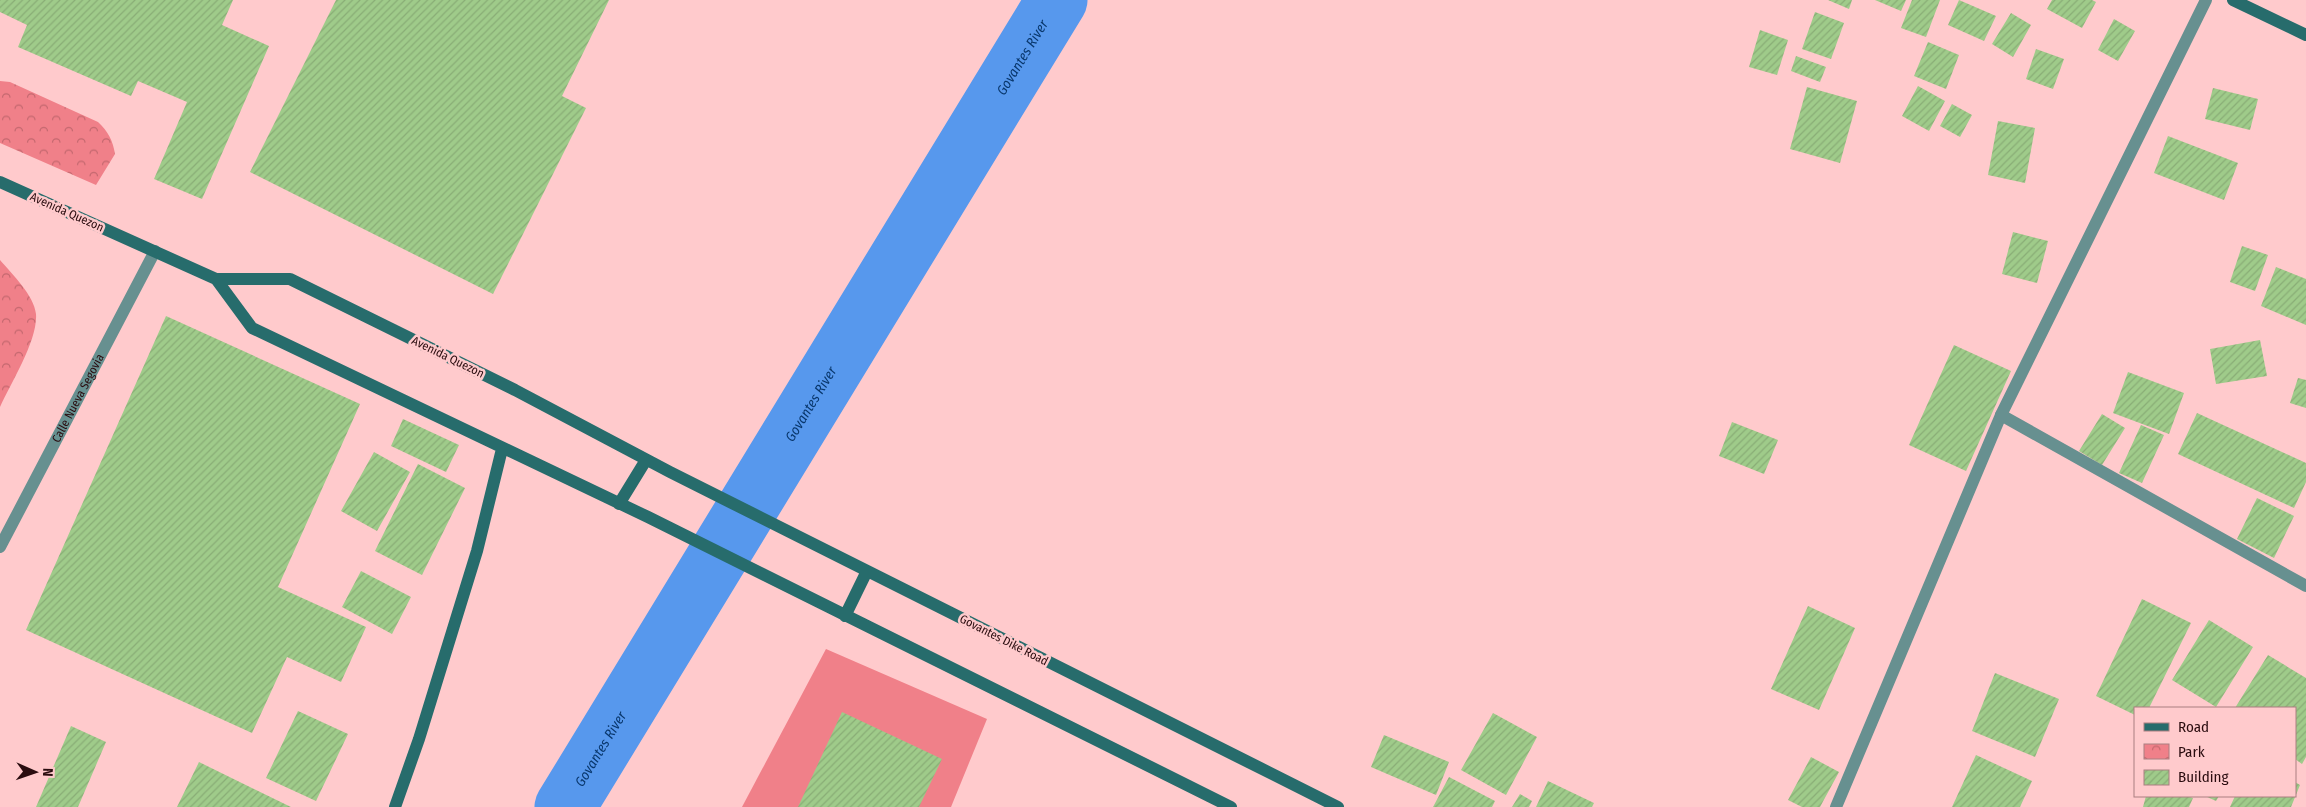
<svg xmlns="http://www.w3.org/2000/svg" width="2306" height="807" font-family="'Fira Sans Condensed',sans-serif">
	<defs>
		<pattern id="park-crowns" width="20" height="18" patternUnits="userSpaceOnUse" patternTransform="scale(1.25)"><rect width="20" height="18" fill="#f08089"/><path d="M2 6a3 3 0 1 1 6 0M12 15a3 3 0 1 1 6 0" fill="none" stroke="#c3676e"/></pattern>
		<pattern id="building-hatch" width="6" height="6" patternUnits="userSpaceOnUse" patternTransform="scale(1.25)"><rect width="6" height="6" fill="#9fcb8a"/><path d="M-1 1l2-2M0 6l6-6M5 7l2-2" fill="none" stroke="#89ad76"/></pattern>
	</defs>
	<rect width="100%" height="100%" fill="#ffcacc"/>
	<path fill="url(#park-crowns)" d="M0,81L10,82L98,122C108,131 113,141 115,154L96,185L0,143Z
		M0,260C12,274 34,295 36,314C38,340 11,383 0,407Z"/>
	<path fill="#f08089" d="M826,649L987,719L951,807H742Z"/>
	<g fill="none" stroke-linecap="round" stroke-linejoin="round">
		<path stroke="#5798ed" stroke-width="61" id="s1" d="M565,807L1057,0"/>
	</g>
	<path fill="url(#building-hatch)" d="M0,0H233L222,25L269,46L202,199L154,179L187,102L138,81L131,96L18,47L27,25L0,12Z
		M336,0H609L562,96L586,108L493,294L250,172Z
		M1828,0H1852L1849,9Z
		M1875,0H1906L1901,11Z
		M1912,0H1940L1926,37L1901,28Z
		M1959,0L1996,16L1984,41L1948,25Z
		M2052,0H2092L2096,2L2082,28L2047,9Z
		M1815,12L1844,23L1831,59L1802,49Z
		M2011,13L2031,25L2013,57L1992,44Z
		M2114,19L2135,31L2118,61L2098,50Z
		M1760,30L1788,40L1777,75L1749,67Z
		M1928,42L1959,55L1946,89L1914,76Z
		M2036,49L2064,59L2053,89L2026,79Z
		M1796,56L1826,67L1820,82L1791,71Z
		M1918,86L1945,101L1929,131L1902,116Z
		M1807,87L1857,101L1840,163L1790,149Z
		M2213,88L2258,99L2250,130L2205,119Z
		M1952,104L1972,115L1960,137L1940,126Z
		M1998,121L2035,128L2025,183L1988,175Z
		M2168,136L2238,163L2224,200L2154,173Z
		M2013,232L2048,241L2037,283L2002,274Z
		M2242,246L2268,255L2255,291L2230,282Z
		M2276,267L2306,279V325L2261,306Z
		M166,316L360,404L278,587L366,627L341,682L287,657L252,733L26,630Z
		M2260,340L2267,376L2216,384L2210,349Z
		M1954,345L2011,371L1966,471L1909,445Z
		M2128,372L2184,393L2169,434L2113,413Z
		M2298,378L2306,380V408L2290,403Z
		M2197,413L2306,463V482L2294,508L2178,454Z
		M2102,414L2125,428L2102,465L2079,451Z
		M403,419L459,445L446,472L391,446Z
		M1732,422L1778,440L1764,474L1719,456Z
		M2141,425L2164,435L2142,483L2119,473Z
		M374,452L410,472L377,531L341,511Z
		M418,464L465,488L422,575L375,551Z
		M2257,498L2294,516L2274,558L2237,539Z
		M361,571L411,597L392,634L342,607Z
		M2142,599L2191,623L2149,708H2135V715L2096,696Z
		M1808,606L1855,628L1819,710L1771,689Z
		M2209,620L2253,647L2216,707L2172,680Z
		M2268,655L2306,678V757L2302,764L2295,759V708H2235Z
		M1995,673L2059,699L2035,757L1972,731Z
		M298,711L348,734L316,801L266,778Z
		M842,712L942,759L919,807H798Z
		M1493,713L1537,737L1506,795L1461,770Z
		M71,726L106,742L78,807H36Z
		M1384,735L1449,762L1436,795L1371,767Z
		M1976,755L2032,781L2020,807H1952Z
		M1811,757L1839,772L1820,807H1802L1788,800Z
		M199,762L291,807H177Z
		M1449,777L1495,801L1492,807H1433Z
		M1548,781L1594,803L1592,807H1536Z
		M2295,782L2300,785L2291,807H2230L2235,796H2295Z
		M1520,794L1532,801L1529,807H1512Z
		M2146,796H2187L2193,798L2189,807H2143Z
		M2205,796H2219L2216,801Z"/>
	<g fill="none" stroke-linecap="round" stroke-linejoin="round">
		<path stroke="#679090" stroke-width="12" d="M1836,807L2001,415"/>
		<g stroke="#679090" stroke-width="12">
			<path d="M2206,0L2001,415L2306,586"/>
			<path id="s2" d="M0,547L155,251"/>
		</g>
		<path stroke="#276c6c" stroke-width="12" d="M2233,0L2306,35
			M0,182L216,279H290L515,390L670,472L1338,807
			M216,279L252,328L648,517L1231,807
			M619,504L646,460
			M845,616L867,571
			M395,807L419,739L477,551L502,449"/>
	</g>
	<g text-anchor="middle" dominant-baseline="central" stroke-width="5" stroke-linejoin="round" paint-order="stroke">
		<g font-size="12" fill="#2a0c0f" stroke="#ffcacc">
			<text transform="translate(67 212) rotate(24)">Avenida Quezon</text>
			<text transform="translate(448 357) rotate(26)">Avenida Quezon</text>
			<text stroke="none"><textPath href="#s2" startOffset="168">Calle Nueva Segovia</textPath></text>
			<text transform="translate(1004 640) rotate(27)">Govantes Dike Road</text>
		</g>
		<g font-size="14" font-style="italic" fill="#09376c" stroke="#ffcacc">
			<text stroke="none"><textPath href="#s1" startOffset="878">Govantes River</textPath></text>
			<text stroke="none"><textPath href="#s1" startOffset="472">Govantes River</textPath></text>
			<text stroke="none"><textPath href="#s1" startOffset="68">Govantes River</textPath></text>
		</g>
	</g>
	<rect x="2134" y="707" width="162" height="90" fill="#ffcacc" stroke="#aa7e80"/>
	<rect x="2144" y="723" width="25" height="8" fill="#276c6c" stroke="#aa7e80"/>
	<text x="2178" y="732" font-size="15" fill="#2a0c0f">Road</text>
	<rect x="2144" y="744" width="25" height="15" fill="url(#park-crowns)" stroke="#aa7e80"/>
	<text x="2178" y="757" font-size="15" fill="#2a0c0f">Park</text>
	<rect x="2144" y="770" width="25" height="15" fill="url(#building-hatch)" stroke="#aa7e80"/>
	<text x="2178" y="782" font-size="15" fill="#2a0c0f">Building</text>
	<g transform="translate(35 772) rotate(92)" stroke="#ffcacc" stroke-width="4" paint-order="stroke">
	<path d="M0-4L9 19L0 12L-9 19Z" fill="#2a0c0f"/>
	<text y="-8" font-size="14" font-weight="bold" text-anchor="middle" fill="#2a0c0f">N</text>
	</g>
</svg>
